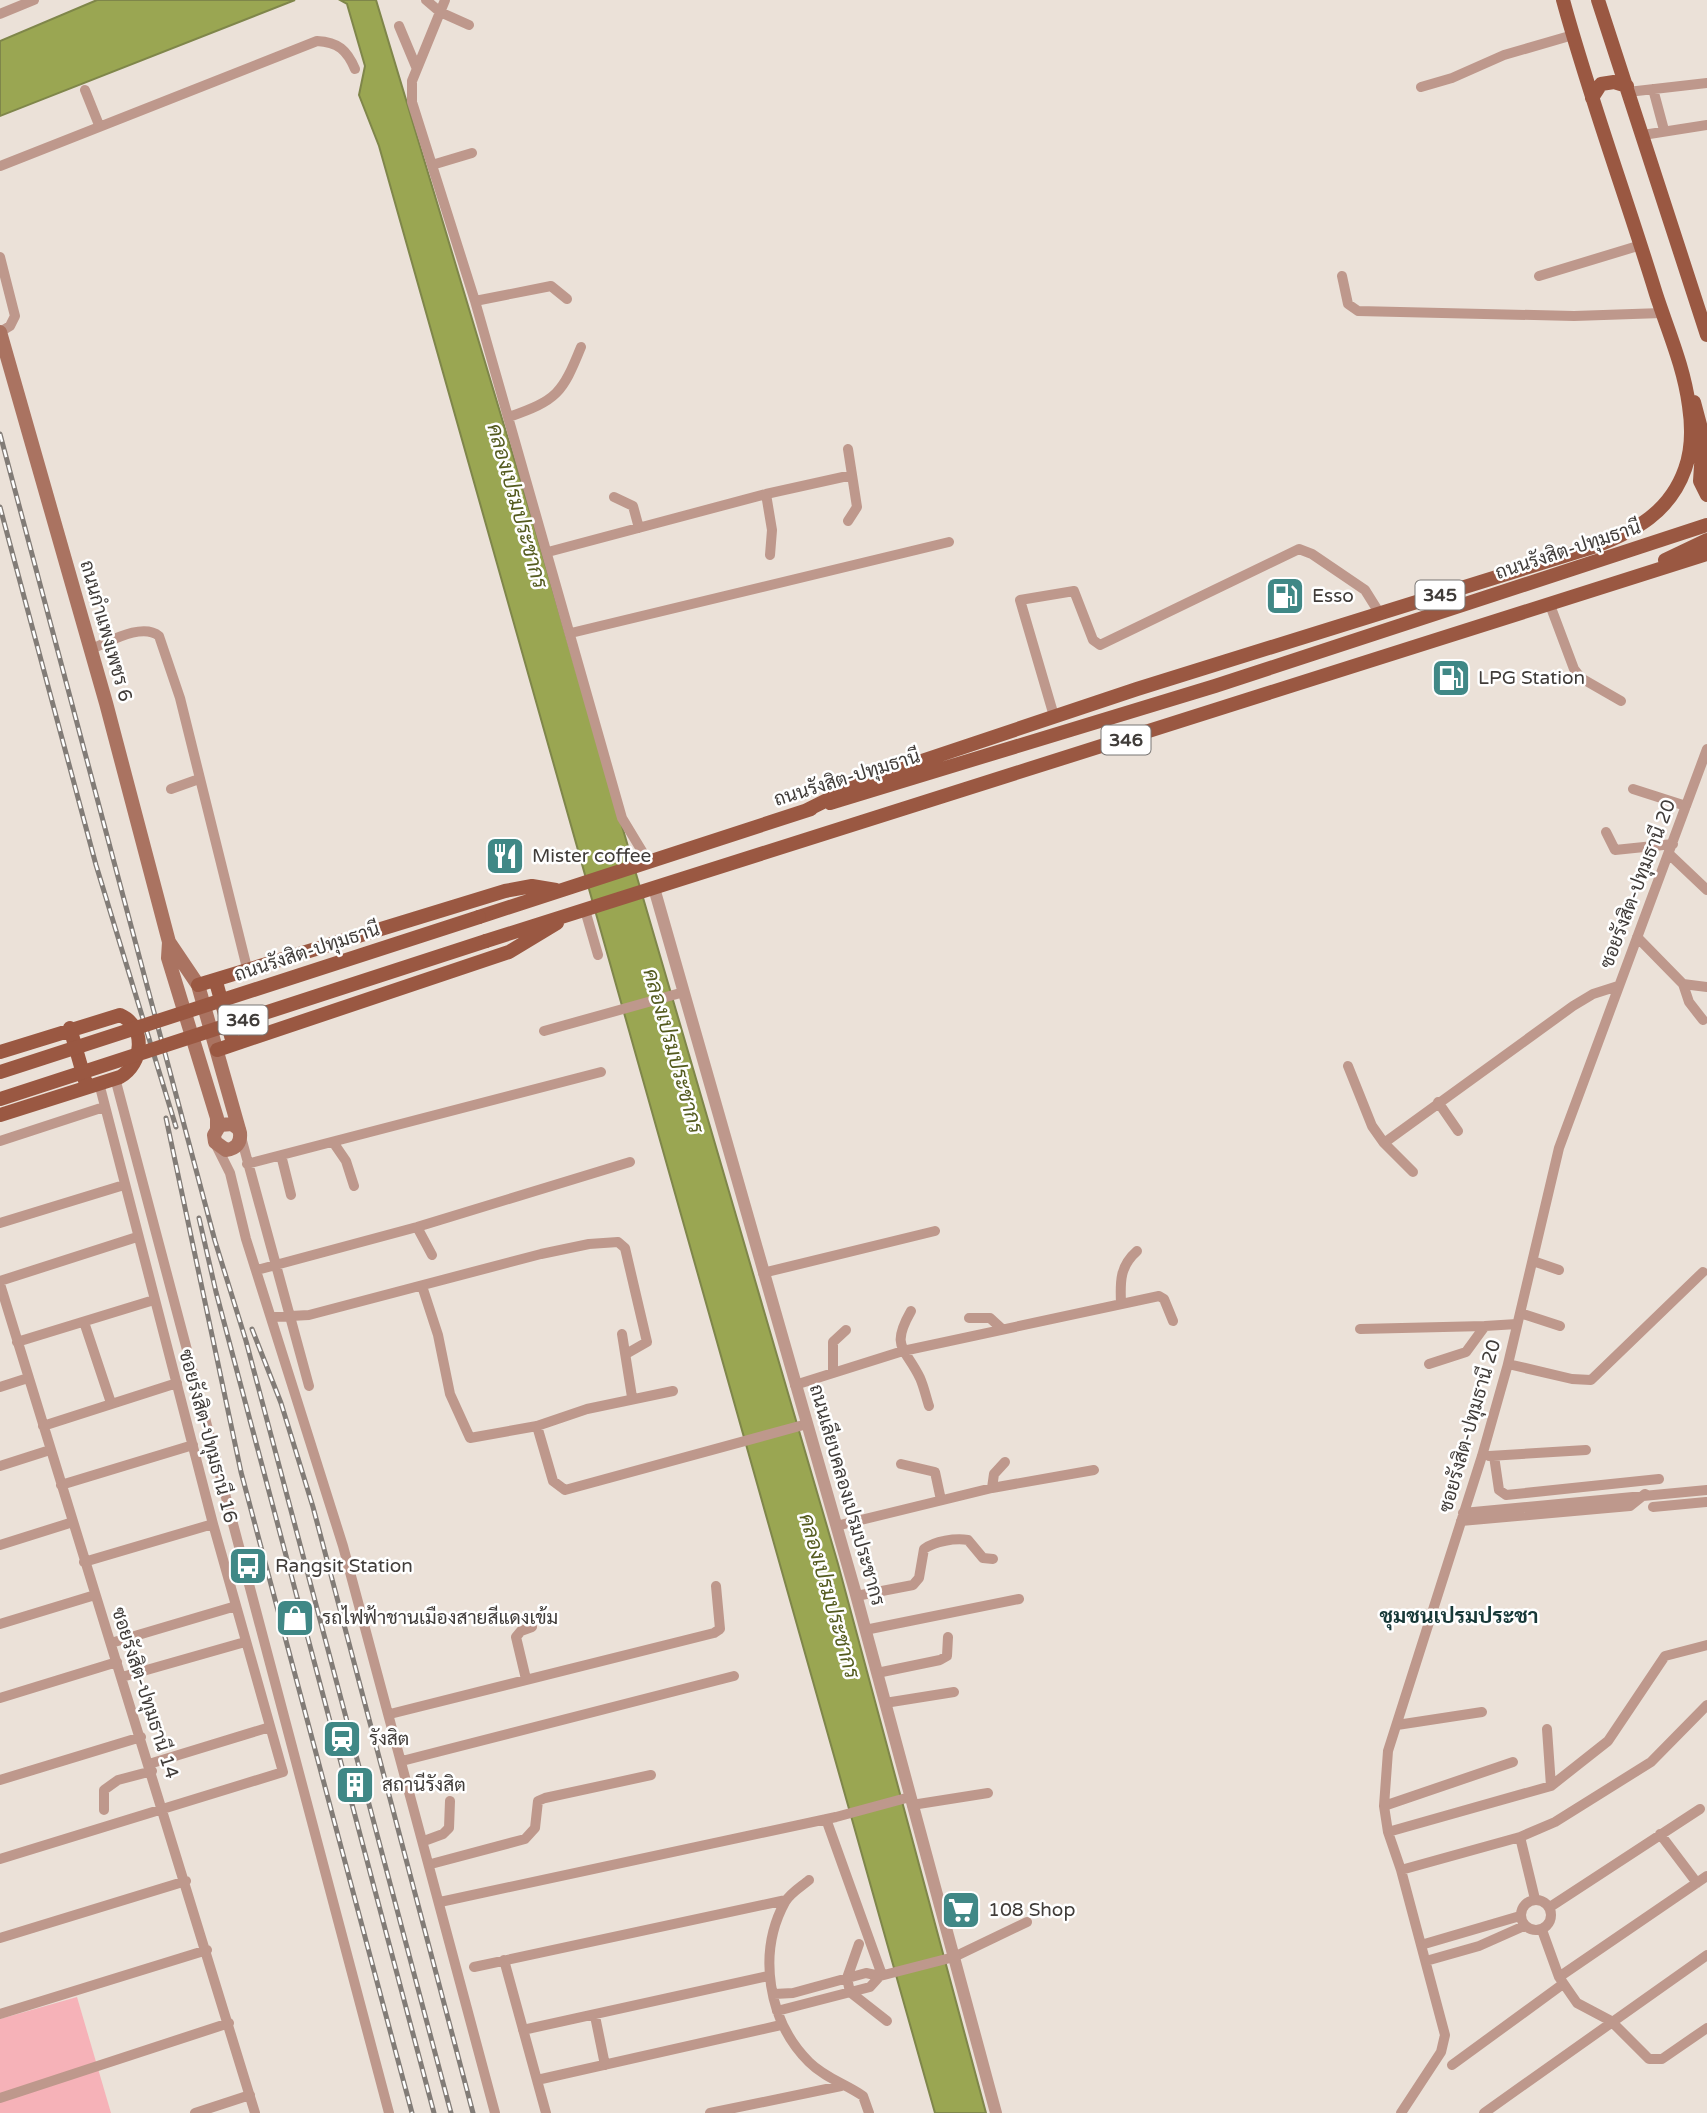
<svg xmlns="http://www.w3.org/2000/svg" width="1707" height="2113" font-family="'Varela Round',Sarabun,sans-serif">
	<rect width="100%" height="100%" fill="#ebe1d8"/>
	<path fill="#f6b2b8" d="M77,1997L111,2113H0V2019Z"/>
	<path fill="#9aa652" stroke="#7f864a" stroke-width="2" d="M97,0H295L0,116V41Z
		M340,0H376L531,515L838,1564L986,2113H935L379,146L359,95L365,66L347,4Z"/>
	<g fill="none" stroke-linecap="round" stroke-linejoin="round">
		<path stroke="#be988c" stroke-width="10" d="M426,0L440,12L469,25
			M445,0L412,81V102L475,301L622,818L648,861
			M0,14L34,0
			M399,26L417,69
			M1421,87L1452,78L1504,55L1573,35
			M1653,89L1664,130
			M85,90L99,125
			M1628,92L1707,83
			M1643,135L1707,125
			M432,165L472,153
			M0,166L317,41C338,42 347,50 355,69
			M0,257L15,316L10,326L0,332
			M1342,276L1348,304L1358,311L1574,316L1662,313
			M1539,276L1641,245
			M475,301L551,286L567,299
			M509,417C557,400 562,394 581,347
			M848,449L857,507L848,521
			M766,494L772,530L770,555
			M614,497L633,506L639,528
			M548,552L766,494L852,475
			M1550,605L1574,669L1581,678L1621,701
			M571,633L949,542
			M91,649C109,642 142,622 159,636L180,698L248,972
			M1054,716L1020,600L1074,591L1093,640L1100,645L1299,549L1312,554L1365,590L1380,614
			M171,789L199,779
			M1633,789L1686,806
			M1606,832L1615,850L1673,844
			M1669,854L1707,890
			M585,910L598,955
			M1637,937L1683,984L1707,987
			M1683,984L1689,1002L1703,1020
			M544,1031L684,992
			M1348,1066L1372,1126L1384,1143
			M115,1078L389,2113
			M1438,1102L1458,1131
			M241,1137L309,1386
			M0,1141L104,1107
			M333,1142L346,1161L354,1186
			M215,1143L230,1173L246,1239L343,1546L495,2113
			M281,1155L291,1195
			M247,1164L601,1072
			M1413,1172L1384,1143L1573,1006L1593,994L1618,986
			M0,1223L124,1185
			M417,1227L432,1255
			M1533,1261L1559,1270
			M257,1270L417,1227L630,1162
			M763,1273L935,1231
			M0,1281L137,1237
			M0,1284L255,2113
			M422,1286L438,1335L450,1394L470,1438L537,1426L587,1409L673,1391
			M1121,1303C1120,1281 1120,1266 1137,1251
			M911,1311C890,1348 905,1347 920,1378C924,1387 926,1397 929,1406
			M1520,1313L1560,1326
			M272,1317L309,1315L541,1254L589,1244L618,1242L625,1248L647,1342L626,1354
			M969,1318H990L1002,1329
			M84,1322L111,1403
			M1360,1329L1485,1326
			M622,1334L632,1397
			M17,1342L154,1300
			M1429,1364L1466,1352L1485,1326L1517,1324
			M1508,1364L1572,1379L1591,1380L1703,1272
			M833,1372V1342L846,1330
			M795,1385L903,1351L1159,1296L1164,1299L1173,1321
			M0,1387L28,1378
			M43,1426L177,1383
			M537,1426L553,1481L565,1490L807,1424
			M1489,1456L1586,1450
			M1494,1456L1499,1490L1506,1495L1659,1479
			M901,1464L935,1472L941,1500
			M0,1466L50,1450
			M61,1485L193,1445
			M992,1488L994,1474L1005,1462
			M1653,1507L1706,1502
			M1463,1513L1707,1490
			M1461,1521L1630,1506L1645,1494
			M836,1526L992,1488L1094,1470
			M0,1545L73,1522
			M84,1562L213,1524
			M856,1596L913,1585L919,1578L924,1549C935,1541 955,1538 968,1540L983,1558L993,1559
			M0,1624L95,1595
			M865,1630L1019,1599
			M111,1643L236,1606
			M877,1673L940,1660L947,1656L948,1637
			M122,1677L245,1642
			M526,1679L516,1637L521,1631L532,1627
			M0,1698L117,1662
			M885,1703L954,1692
			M390,1714L714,1633L720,1629L716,1586
			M1397,1725L1482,1712
			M1547,1729L1551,1786
			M402,1761L734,1676
			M149,1764L270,1727
			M0,1780L141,1737
			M912,1805L988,1793
			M1384,1806L1513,1762
			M104,1810V1790L118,1780L152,1771
			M826,1819L882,1975
			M1388,1832L1551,1786L1608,1741L1665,1656L1707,1645
			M1660,1834L1697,1883
			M1520,1837L1535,1899
			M424,1841L443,1834L449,1828L450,1801
			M0,1859L283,1772L213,1524L99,1083
			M431,1864L525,1839L535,1828L538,1801L545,1798L651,1775
			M1401,1870L1520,1837L1555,1822L1651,1762L1707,1705
			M809,1880C802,1886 790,1893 785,1902C757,1953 768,2021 809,2062C825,2078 846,2084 863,2096L869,2113
			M1521 1915a15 15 0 1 1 30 0a15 15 0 1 1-30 0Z
			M440,1902L836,1817L910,1797
			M1550,1907L1700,1809
			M1542,1930L1559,1977L1577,2003L1611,2021L1649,2059H1662L1707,2028
			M0,1938L186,1881
			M859,1944L847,1978L850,1992L887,2021
			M1421,1945L1520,1916
			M504,1960L546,2113
			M1426,1961L1479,1946L1524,1926
			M474,1967L786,1900
			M1559,1977L1707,1876
			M774,1994L793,1993L866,1973L880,1976L954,1957L1027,1922
			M777,2011L870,1987L880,1976
			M0,2014L207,1950
			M595,2016L605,2065
			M523,2030L768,1976
			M1452,2065L1563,1984
			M537,2080L781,2025
			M0,2098L229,2023
			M195,2113L250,2095
			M710,2113L841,2086
			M1401,2113L1441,2052L1445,2035L1401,1870L1388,1832L1384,1806L1388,1751L1482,1456L1508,1364L1559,1148L1707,749
			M1484,2113L1707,1955"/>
		<path stroke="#be988c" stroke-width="12" d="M654,888L855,1591L996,2113"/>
		<path stroke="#aa7361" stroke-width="14" d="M0,332L106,703L169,942L198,985L240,1133C241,1143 236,1149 226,1150L215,1142L214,1135L220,1125L232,1124L239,1129
			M169,942L168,958L217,1118V1128"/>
		<path stroke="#9a5842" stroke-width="14" d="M1598,0L1707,335
			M1592,98L1601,84L1614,82L1627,86
			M1694,402L1703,436L1700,481L1707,495
			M1665,560L1707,540
			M830,803L1215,686L1707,525
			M805,811L871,778L1137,689L1596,546C1635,531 1670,512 1685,469C1692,450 1692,426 1689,406C1684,367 1668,331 1656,294C1626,196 1590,99 1563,0
			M479,917L811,809
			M486,941L1707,554
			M216,982L233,1043
			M198,985L505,891L532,886L556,890
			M70,1028L86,1084
			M217,1050L509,952L557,923
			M0,1052L120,1015C147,1027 143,1064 120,1077L0,1115"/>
		<g stroke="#827c77" stroke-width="5">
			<path id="rail" d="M0,434L215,1241L246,1341L451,2113
				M0,507L96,865L176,1127
				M166,1118L241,1472L412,2113
				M199,1218L216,1292L434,2113
				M252,1329L281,1403L313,1507L473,2113"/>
		</g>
		<use href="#rail" stroke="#fff" stroke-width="2.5" stroke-dasharray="8" stroke-linecap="butt"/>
		<path stroke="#9a5842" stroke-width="14" d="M0,1072L479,917
			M0,1099L486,941"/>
	</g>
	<defs>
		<g id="fuel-square" transform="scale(2.0125)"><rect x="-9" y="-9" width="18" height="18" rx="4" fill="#408886" stroke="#fff"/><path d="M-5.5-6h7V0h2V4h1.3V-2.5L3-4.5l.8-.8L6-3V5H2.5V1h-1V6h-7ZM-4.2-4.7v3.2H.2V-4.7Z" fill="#fff"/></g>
		<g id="restaurant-square" transform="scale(2.0125)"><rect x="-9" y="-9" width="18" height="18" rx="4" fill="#408886" stroke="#fff"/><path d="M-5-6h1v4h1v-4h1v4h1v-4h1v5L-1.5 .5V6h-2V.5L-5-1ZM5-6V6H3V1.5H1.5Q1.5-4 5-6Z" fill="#fff"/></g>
		<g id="bus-square" transform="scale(2.0125)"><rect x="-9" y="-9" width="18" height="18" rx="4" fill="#408886" stroke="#fff"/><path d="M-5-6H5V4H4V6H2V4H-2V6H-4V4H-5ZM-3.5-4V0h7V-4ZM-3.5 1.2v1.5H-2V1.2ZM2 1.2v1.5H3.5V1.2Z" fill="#fff"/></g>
		<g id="shop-square" transform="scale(2.0125)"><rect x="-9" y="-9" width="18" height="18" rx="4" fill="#408886" stroke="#fff"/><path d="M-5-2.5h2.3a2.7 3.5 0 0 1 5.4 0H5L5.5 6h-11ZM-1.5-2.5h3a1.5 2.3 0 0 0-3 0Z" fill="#fff"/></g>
		<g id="station-square" transform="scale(2.0125)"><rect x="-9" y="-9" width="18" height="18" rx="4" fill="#408886" stroke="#fff"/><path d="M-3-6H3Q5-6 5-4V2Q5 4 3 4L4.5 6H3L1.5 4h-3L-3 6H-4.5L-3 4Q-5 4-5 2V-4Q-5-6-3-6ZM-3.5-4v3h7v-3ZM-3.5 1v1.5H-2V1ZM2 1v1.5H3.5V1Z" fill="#fff"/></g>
		<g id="building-square" transform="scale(2.0125)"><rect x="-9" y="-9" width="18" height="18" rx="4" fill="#408886" stroke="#fff"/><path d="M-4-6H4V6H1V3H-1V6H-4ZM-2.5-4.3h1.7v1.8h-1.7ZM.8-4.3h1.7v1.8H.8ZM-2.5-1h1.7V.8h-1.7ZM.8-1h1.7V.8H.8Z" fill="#fff"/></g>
		<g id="supermarket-square" transform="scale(2.0125)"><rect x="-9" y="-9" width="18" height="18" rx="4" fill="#408886" stroke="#fff"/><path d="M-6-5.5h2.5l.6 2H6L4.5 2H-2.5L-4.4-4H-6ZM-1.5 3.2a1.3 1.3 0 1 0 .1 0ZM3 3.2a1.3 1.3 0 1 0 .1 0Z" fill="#fff"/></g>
	</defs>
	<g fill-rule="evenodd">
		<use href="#fuel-square" x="1285" y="596"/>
		<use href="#fuel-square" x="1451" y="678"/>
		<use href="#restaurant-square" x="505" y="856"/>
		<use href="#bus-square" x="248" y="1566"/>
		<use href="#shop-square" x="295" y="1618"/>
		<use href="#station-square" x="342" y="1739"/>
		<use href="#building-square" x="355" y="1785"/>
		<use href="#supermarket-square" x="961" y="1910"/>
	</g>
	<g text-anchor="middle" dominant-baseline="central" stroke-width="5" stroke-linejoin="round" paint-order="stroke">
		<g fill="#fff" stroke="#797674" stroke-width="2">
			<rect x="1415.5" y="580.5" width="49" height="29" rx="5"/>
			<rect x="1101.5" y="725.5" width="49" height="29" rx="5"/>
			<rect x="218.5" y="1005.5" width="49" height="29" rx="5"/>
		</g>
		<g font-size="18" font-weight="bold" fill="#403c39">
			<text x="1440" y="595">345</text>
			<text x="1126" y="740">346</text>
			<text x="243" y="1020">346</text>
		</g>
		<g font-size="19" fill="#403c39" stroke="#fff">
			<text transform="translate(1568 550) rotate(-18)">ถนนรังสิต-ปทุมธานี</text>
			<text transform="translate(106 631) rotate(74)">ถนนกำแพงเพชร 6</text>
			<text transform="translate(847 778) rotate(-17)">ถนนรังสิต-ปทุมธานี</text>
			<text transform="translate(1638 884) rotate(-69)">ซอยรังสิต-ปทุมธานี 20</text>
			<text transform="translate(307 952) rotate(-18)">ถนนรังสิต-ปทุมธานี</text>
			<text transform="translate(1470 1426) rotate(-74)">ซอยรังสิต-ปทุมธานี 20</text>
			<text transform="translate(208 1436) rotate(75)">ซอยรังสิต-ปทุมธานี 16</text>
			<text transform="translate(847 1495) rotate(74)">ถนนเลียบคลองเปรมประชากร</text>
			<text transform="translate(145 1693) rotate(72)">ซอยรังสิต-ปทุมธานี 14</text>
		</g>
		<g font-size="19" fill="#403c39" stroke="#fff" text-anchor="start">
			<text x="1312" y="596">Esso</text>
			<text x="1478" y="678">LPG Station</text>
			<text x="532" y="856">Mister coffee</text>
			<text x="275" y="1566">Rangsit Station</text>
			<text x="322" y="1618">รถไฟฟ้าชานเมืองสายสีแดงเข้ม</text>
			<text x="369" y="1739">รังสิต</text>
			<text x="382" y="1785">สถานีรังสิต</text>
			<text x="988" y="1910">108 Shop</text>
		</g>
		<g font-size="21" font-style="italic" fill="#545b1f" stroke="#fff">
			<text transform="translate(517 506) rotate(74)">คลองเปรมประชากร</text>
			<text transform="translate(673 1051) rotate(74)">คลองเปรมประชากร</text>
			<text transform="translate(829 1596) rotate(74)">คลองเปรมประชากร</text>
		</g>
		<g font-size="21" font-weight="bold" fill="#173938" stroke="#fff">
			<text x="1459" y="1616">ชุมชนเปรมประชา</text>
		</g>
	</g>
</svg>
